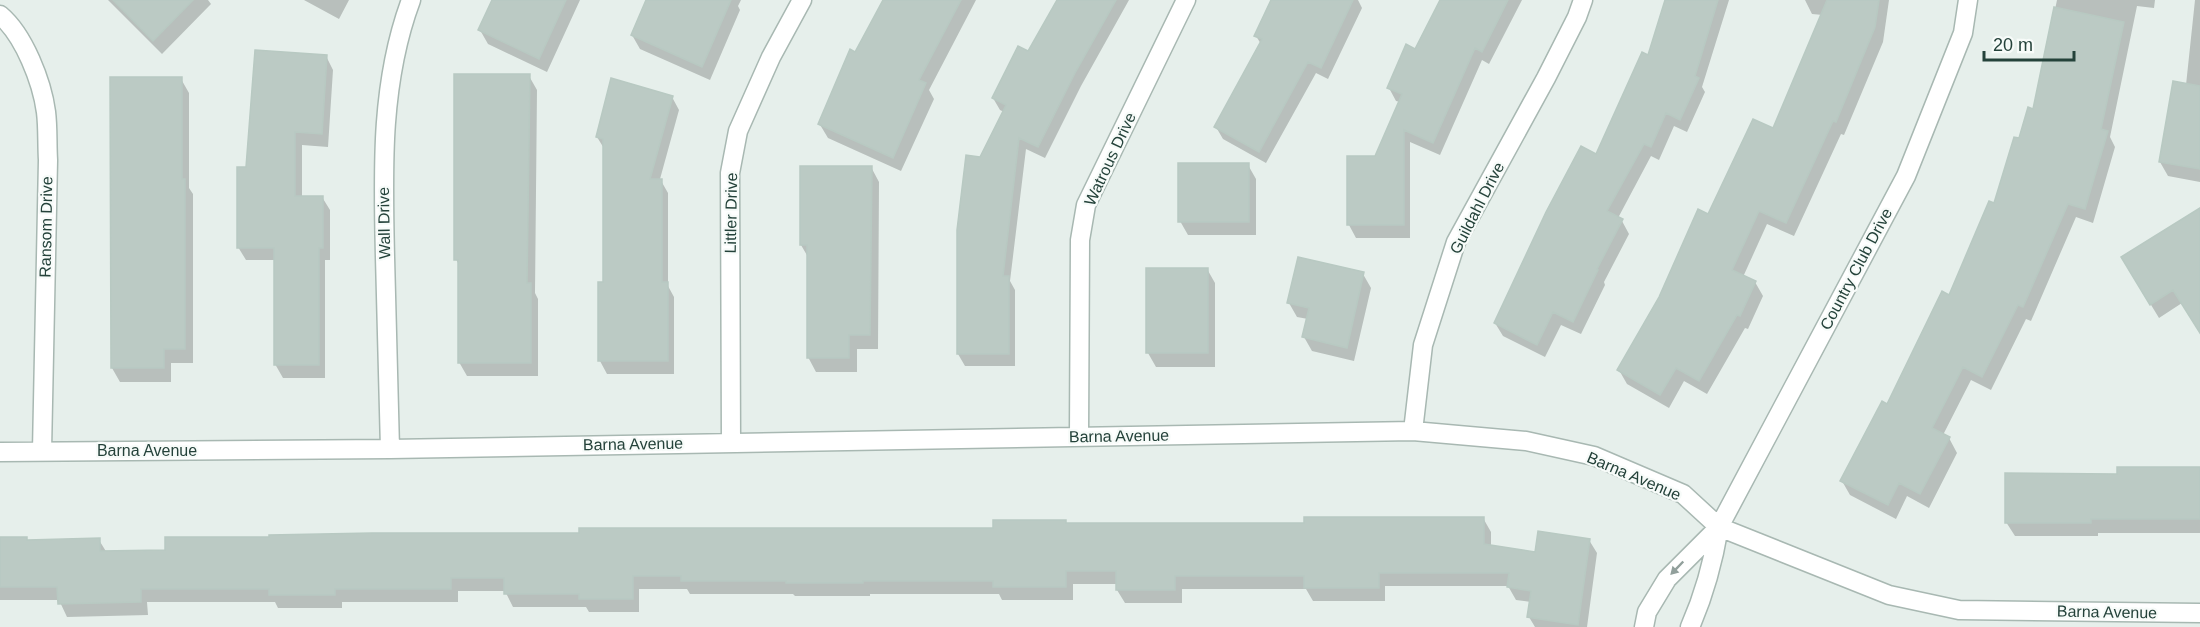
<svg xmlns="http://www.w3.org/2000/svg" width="2200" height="627" font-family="Helvetica,sans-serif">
	<rect width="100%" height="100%" fill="#e6efeb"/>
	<path fill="#0003" d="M108,0H208L211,4L162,54Z
		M304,0H349L339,19Z
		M493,0H580L547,72L488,44L480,30Z
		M648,0H741L738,6L740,10L710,80L640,49L632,35Z
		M884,0H976L929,90L934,99L901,171L828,138L819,123Z
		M1059,0H1129L1081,86L1045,158L1026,149L1010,281L1015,290V366H965L958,354L981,159L1004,112L1000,110L993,98L1029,53Z
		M1273,0H1358L1362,8L1328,79L1316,73L1266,163L1223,139L1216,127L1261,44L1256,36Z
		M1442,0H1522L1489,64L1482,60L1440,155L1410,142V238H1356L1349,225L1400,102L1396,101L1389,88L1416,51Z
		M1666,0H1729L1702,87L1705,92L1687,132L1674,126L1659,160L1651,156L1618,218L1622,221L1629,234L1604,282L1605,285L1581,334L1561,325L1545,357L1503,336L1495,323L1597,156L1649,57Z
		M1805,0H1889L1883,42L1844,135L1841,134L1794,236L1767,224L1743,277L1755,282L1763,296L1748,329L1745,328L1707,394L1684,381L1669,408L1627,384L1619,370L1709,216L1774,130L1823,15L1812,14Z
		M2057,0H2155L2154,8L2137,6L2110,137L2115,147L2093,223L2076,217L2031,321L2026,319L1991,390L1971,380L1943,435L1949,438L1957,453L1929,508L1907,496L1896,519L1850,495L1842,481L1950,297L1995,206L2019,140L2034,110Z
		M2195,0H2200V182L2168,176L2160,162L2186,85Z
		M326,56L333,70L328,147L302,145V197H322L330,210V260H325V378H283L275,364V260H246L238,247L248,168Z
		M529,76L537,90L535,293L538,299V376H467L459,362V265L456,259Z
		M181,79L189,93V188L193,194V363H171V382H120L112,368Z
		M672,97L679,110L660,179L668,193V286L674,297V374H607L600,361L605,284V150L597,137Z
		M1248,165L1256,179V235H1188L1180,221Z
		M871,167L879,182L878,349H857V372H816L808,357V257L801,245Z
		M2200,209V325L2182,303L2159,318L2131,272Z
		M1207,269L1215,283V367H1156L1148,353Z
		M1363,274L1371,288L1354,361L1312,351L1304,337L1308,319L1297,317L1289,303Z
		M2200,469V533H2098V536H2015L2006,522L2119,476Z
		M1483,518L1491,532V547L1537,554L1589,540L1597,553L1587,627H1535L1529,617L1531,602L1516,600L1508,586H1385V601H1313L1306,589H1182V603H1125L1117,590V584H1073V600H1002L999,594H870V596H795L793,594H690L687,589H639V612H589L586,607H513L505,591H458V602H342V608H278L275,602H147L148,615L67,617L59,600H0V538H26L28,541L99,540L107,553L995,530L1067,524H1305Z"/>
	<path fill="#bbcac4" stroke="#b8c9c2" stroke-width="1.5" d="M113,0H193L153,41Z
		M492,0H566L539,59L478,30Z
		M646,0H731L702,67L631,35Z
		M883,0H961L919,80L926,83L893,158L818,124L850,49L855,52Z
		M1057,0H1116L1075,73L1038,147L1019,138L1003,276H1009V354H957V230L966,155L980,157L1006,105L992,98L1018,46L1028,51Z
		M1271,0H1353L1321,68L1308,62L1259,152L1214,127L1262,39L1254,36Z
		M1440,0H1508L1482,52L1475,48L1433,143L1404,130V225H1347V156H1375L1402,94L1387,88L1406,44L1415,49Z
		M1665,0H1718L1695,76L1699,78L1680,120L1666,113L1651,147L1644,144L1607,211L1623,219L1597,269L1598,270L1573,322L1553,312L1537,345L1494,323L1546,212L1581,146L1596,154L1642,52L1648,55Z
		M1827,0H1879L1875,27L1836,122L1833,121L1786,223L1759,211L1732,270L1756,281L1740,316L1737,315L1699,381L1676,368L1660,395L1617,370L1659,297L1698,209L1708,214L1753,119L1773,128Z
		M2054,7L2124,22L2101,129L2108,131L2085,209L2068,204L2023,307L2018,305L1982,377L1963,367L1932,428L1950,437L1920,494L1899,483L1888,505L1840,481L1882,401L1887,404L1942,291L1949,295L1989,201L1994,203L2014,137L2019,138L2028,107L2033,109Z
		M255,50L327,55L322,134L295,132V196H323V248H319V365H274V248H237V167H246Z
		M454,74H530L527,283H531V363H458V260H454Z
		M110,77H182V179H185V349H164V368H111Z
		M611,78L673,96L650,179H662V282H668V361H598V282H603V139L596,137Z
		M2173,81L2200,86V169L2159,162Z
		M1178,163H1249V222H1178Z
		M800,166H872L870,335H849V358H807V245H800Z
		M2200,208V333L2173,290L2150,305L2121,257Z
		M1298,257L1364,272L1347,348L1302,337L1309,308L1287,303Z
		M1146,268H1208V353H1146Z
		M2117,467H2200V519H2091V523H2005V473L2117,474Z
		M1304,517H1484V544L1535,552L1538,531L1590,539L1578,625L1527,617L1531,591L1507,587L1509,573H1379V588H1304V576H1175V590H1116V571H1066V587H993V581H863V583H786V581H681V576H633V599H579V594H504V578H451V589H335V595H269V589H141V602L58,604L57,587H0V537H27V540L100,538V551L165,550V537H269V535L372,533H579V528H993V520H1066V523H1304Z"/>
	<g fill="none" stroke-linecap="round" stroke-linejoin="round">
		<g stroke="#a8b8b2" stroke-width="21">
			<path id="minor" d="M0,15C24,35 42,82 46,112C48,128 47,144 48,160L42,451
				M1413,431L1423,345L1456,242L1546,78L1577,17L1583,0
				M1079,437L1080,240L1086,205L1186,0
				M731,442L730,173L738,131L771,57L802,0
				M390,449C388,385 387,321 385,257C383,171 380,83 411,0
				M0,452L390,449L1413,431L1526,441L1594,456L1683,494L1719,527L1889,595L1959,610L2200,613
				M1644,627L1647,612L1667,579L1719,527L1906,176L1963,33L1968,0
				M1690,627C1705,593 1713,563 1719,527"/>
		</g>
		<use href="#minor" stroke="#fff" stroke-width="18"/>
	</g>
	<defs><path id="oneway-solid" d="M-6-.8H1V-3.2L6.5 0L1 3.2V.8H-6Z" transform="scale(1.5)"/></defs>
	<use fill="#92a09c" href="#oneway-solid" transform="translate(1677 568) rotate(134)"/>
	<g text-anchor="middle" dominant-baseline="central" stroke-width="4.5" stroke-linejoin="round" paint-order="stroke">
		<g font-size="16" fill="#24423a" stroke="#f7fbf9">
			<text transform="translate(1110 159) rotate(-65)">Watrous Drive</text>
			<text transform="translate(1477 208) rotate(-63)">Guildahl Drive</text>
			<text transform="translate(731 213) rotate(-89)">Littler Drive</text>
			<text transform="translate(384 223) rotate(-91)">Wall Drive</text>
			<text transform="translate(46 227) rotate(-89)">Ransom Drive</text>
			<text transform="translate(1856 269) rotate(-62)">Country Club Drive</text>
			<text transform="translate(1119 436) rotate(-1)">Barna Avenue</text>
			<text transform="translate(633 444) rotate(-1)">Barna Avenue</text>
			<text x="147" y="450">Barna Avenue</text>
			<text transform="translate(1634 476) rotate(23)">Barna Avenue</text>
			<text transform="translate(2107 612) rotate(1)">Barna Avenue</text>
		</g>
	</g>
	<path d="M1984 51v9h90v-9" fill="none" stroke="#24423a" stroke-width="3"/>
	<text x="1993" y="51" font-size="18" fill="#24423a" stroke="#f7fbf9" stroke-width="4.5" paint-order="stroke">20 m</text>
</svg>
